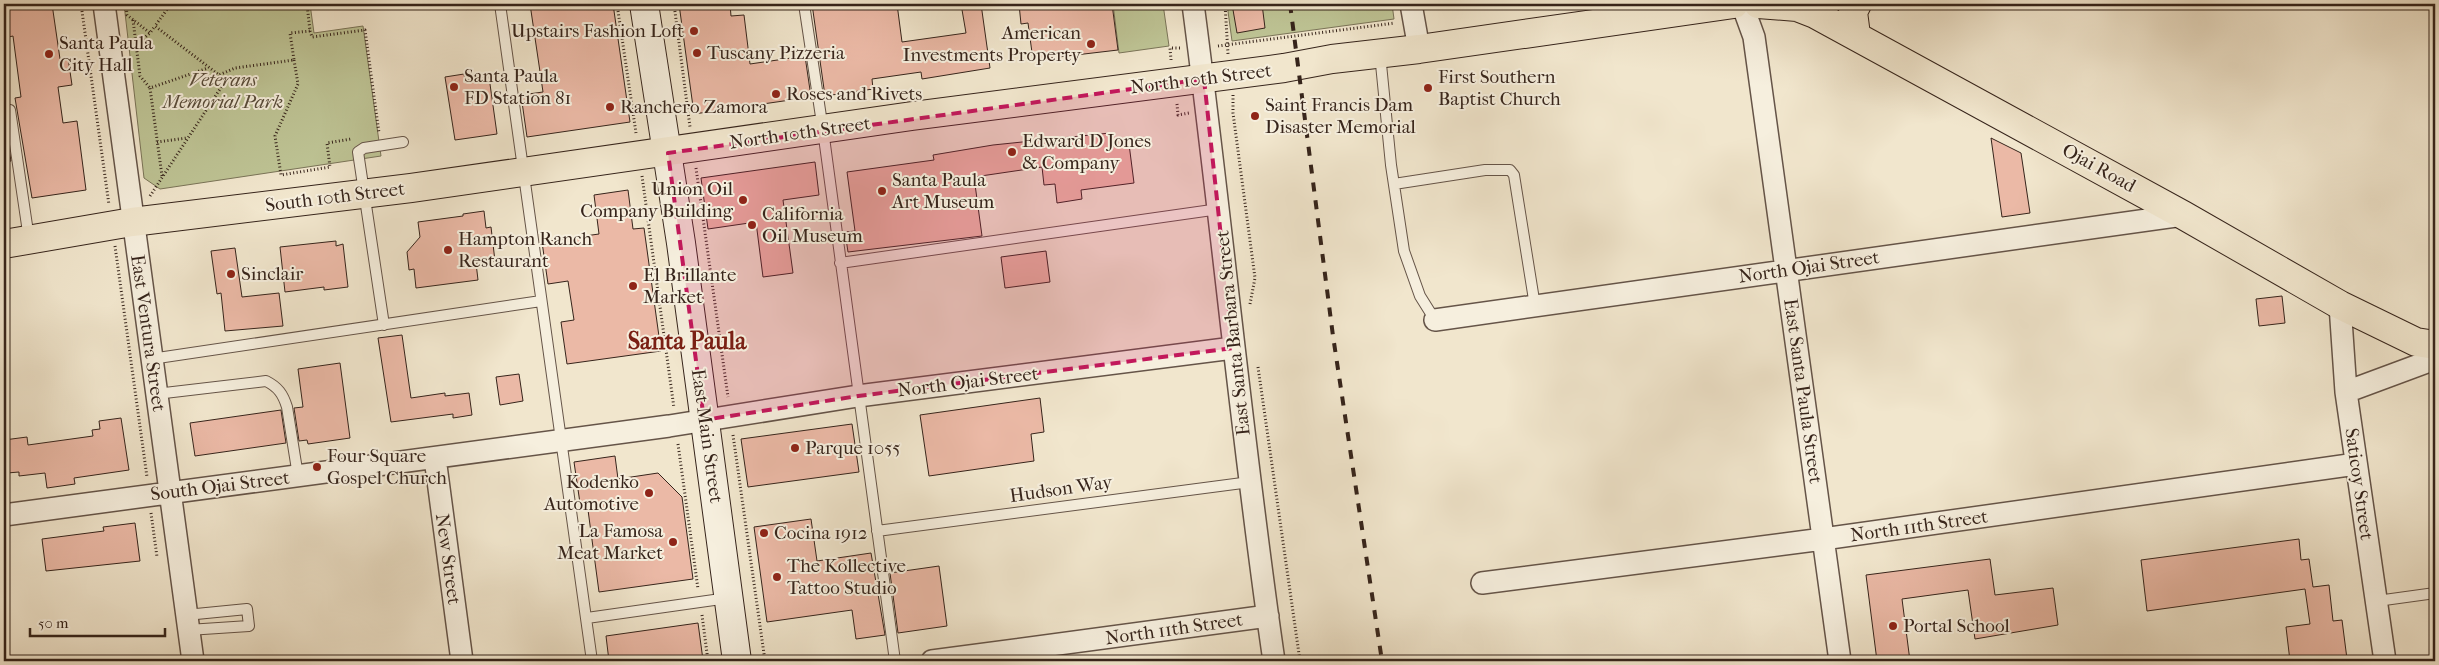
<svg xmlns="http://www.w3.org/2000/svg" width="2439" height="665" font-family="'IM FELL French Canon',serif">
	<rect width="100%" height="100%" fill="#f1e6cd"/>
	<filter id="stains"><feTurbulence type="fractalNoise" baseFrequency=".004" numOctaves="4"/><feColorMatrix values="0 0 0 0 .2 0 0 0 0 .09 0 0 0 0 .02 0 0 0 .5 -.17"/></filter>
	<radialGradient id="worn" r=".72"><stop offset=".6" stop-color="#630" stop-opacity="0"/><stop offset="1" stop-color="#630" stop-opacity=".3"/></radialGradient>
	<path fill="#bec495" stroke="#7a7458" d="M124,4H310L314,33L363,26L381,156L160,189L144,178Z
		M1113,4H1163L1169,46L1119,53Z
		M1227,4H1392L1394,19L1232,41Z"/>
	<path fill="#ebb9a6" stroke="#36241b" d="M4,4H52L60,59L68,58L72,85L58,87L63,123L77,121L86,190L32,198L15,98L21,97L13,36L4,38Z
		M530,4H613L630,122L527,137L521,95L543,92Z
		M679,4H730L731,16L744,15L750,64L805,56L811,97L694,114Z
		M812,4H897L902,42L966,33L961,4H981L990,68L922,79L921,72L872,79L873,89L825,96Z
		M1019,4H1059L1060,9L1112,4L1118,50L1033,60L1028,23L1021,24Z
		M1232,4H1262L1265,28L1237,33Z
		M464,74L465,80L489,77L497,134L455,140L445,77Z
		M4,122L11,161L4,162Z
		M1110,133L1112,147L1129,144L1134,183L1081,190L1082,199L1057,203L1055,184L1044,185L1042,167L974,177L982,236L848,252L845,232L855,231L847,172L934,160L933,155L993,145Z
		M1991,138L2021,153L2030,213L2002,217Z
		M815,162L819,195L783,200L793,273L763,277L756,222L708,229L701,178Z
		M628,190L633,229L644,228L661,351L567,364L561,322L574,320L568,281L548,284L542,242L599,234L594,195Z
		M484,211L486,228L491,227L495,261L476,263L478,280L416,288L414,269L409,270L407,252L420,237L418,222L463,216V214Z
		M336,241V246L343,244L348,287L324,290V287L285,292L280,247Z
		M235,248L242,297L279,293L283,326L225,331L221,293L217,294L211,251Z
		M1046,251L1050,282L1005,288L1001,257Z
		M2282,296L2285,323L2259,326L2256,299Z
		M402,335L411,398L445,393V396L469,393L472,415L453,418V414L391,422L378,338Z
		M340,363L350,438L308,444L307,440L299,441L294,408L303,407L298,369Z
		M519,374L523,401L500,405L496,377Z
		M1040,398L1044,432L1031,434L1034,461L929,476L920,415Z
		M281,410L286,443L195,456L190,423Z
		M121,418L129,470L74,478L75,484L47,488L45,473L19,476V472L7,473L4,440L27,437L28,445L93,436L92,430L100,429L99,421Z
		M852,424L859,472L748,487L741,439Z
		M615,456L618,479L658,473L682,497L693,579L599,592L588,510H581L574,462Z
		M811,519L817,561L871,553L885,635L856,639L852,610L767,622L754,527Z
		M135,523L140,561L46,571L42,539L104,531L103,527Z
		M2299,539L2301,560L2309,559L2313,587L2329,585L2333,621L2342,620L2347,659L2346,661H2290L2286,627L2310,624L2305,589L2147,611L2141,560Z
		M1990,559L1995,595L2053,588L2058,625L1975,639L1968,590L1902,599L1910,661H1877L1866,575Z
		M939,566L947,626L898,633L890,573Z
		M698,623L703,660L609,661L606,636Z"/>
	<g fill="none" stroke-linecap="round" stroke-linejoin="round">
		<g stroke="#655448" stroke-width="12">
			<path id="lane" d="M500,4L592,661
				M804,4L823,130L895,661
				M1380,54L1391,165L1404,251L1420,296L1435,320
				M4,111L10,110L29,239
				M1394,184L1485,170H1510L1514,175L1535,306
				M840,263L1219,209
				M384,325L358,152L364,148L403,142
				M151,359L541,301
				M156,394L266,381C278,387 283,394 287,407L298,476
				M877,531L1250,482
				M2377,601L2435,593
				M186,615L247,609L249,626L188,630
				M587,618L728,598"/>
		</g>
		<g stroke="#655448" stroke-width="24">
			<path id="street" d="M104,4L193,661
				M1193,4C1222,223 1242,443 1274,661
				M1411,4L1419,49
				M1742,4L1754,37L1840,661
				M2340,305L2346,392L2385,661
				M1435,320L2183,215
				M2346,392L2435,359
				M435,458L462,661
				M4,515L669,426L858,396L1233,348
				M1482,583L1823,539L2356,464
				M932,661L1268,616"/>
		</g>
		<g stroke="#36241b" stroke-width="30">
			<path id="secondary" d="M644,4L681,243L737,661"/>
		</g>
		<g stroke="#36241b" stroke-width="30">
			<path id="primary" d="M1758,4L1797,7L1815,14L2183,215L2340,305L2416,342L2435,345
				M1856,35L1853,12L1857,4
				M4,244L132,222L411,188L912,116L1284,68L1332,59L1419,49L1734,4"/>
		</g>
		<path stroke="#36241b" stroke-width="3" stroke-dasharray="1 2.5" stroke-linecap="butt" d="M81,4L109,205
			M126,4L127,15L150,33L155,26
			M171,4L155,26L219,75L235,68L294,60L290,33L310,31L307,4
			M617,4L636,133
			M674,4L690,127
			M1225,4L1228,54
			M133,20L140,76L150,88
			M310,31L312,37L365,30L379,133
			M128,46L136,45L150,33
			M1218,46L1395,23
			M294,60L298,84L275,136L281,175L330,167L327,143L351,139
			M1171,60L1170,48H1181
			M1233,95V113L1255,278L1250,304
			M1177,104L1178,115L1189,113
			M157,142L187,138
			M696,168L728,397
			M162,176L150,88L208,68
			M642,176L674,408
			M150,196L224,83L219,75
			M115,246L147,477
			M1258,367L1300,661
			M733,435L765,661
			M678,444L698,589
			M151,513L157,557
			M702,615L708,661"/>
		<use href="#lane" stroke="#f6efde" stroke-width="10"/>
		<use href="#street" stroke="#f6efde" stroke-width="21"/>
		<use href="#secondary" stroke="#f6efde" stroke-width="28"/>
		<use href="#primary" stroke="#f1e6cd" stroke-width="28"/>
		<path stroke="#36241b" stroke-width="4" stroke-dasharray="9 9" stroke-linecap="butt" d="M1290,4L1333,336L1382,661"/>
	</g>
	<path fill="#c2185b" fill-opacity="0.2" stroke="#c2185b" stroke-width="4" stroke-dasharray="10 6" stroke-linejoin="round" d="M1204,79L1233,348L858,396L704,420L668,153Z"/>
	<g fill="#8f2418" stroke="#f6efde" stroke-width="2">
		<circle cx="694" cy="31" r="5"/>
		<circle cx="1091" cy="44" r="5"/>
		<circle cx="697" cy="53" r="5"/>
		<circle cx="49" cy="54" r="5"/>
		<circle cx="454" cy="87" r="5"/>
		<circle cx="1428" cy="88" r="5"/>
		<circle cx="776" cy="94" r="5"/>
		<circle cx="610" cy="107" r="5"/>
		<circle cx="1255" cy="116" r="5"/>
		<circle cx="1012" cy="152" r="5"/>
		<circle cx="882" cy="191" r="5"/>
		<circle cx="743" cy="200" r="5"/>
		<circle cx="752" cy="225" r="5"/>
		<circle cx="448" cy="250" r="5"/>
		<circle cx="231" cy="274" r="5"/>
		<circle cx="633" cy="286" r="5"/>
		<circle cx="795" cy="448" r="5"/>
		<circle cx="317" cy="467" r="5"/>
		<circle cx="649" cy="493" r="5"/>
		<circle cx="764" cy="533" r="5"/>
		<circle cx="673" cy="542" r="5"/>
		<circle cx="777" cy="577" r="5"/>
		<circle cx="1893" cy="626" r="5"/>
	</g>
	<g text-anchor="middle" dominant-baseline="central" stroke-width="4" stroke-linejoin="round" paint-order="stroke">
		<g font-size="19" fill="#36241b" stroke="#f6efde" text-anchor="start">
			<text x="684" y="31" text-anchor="end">Upstairs Fashion Loft</text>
			<text x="1081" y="33" text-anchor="end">American<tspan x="1081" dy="22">Investments Property</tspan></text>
			<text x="59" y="43">Santa Paula<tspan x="59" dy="22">City Hall</tspan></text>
			<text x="707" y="53">Tuscany Pizzeria</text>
			<text x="464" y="76">Santa Paula<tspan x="464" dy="22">FD Station 81</tspan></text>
			<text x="1438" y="77">First Southern<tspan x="1438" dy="22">Baptist Church</tspan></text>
			<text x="786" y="94">Roses and Rivets</text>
			<text x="1265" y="105">Saint Francis Dam<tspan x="1265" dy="22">Disaster Memorial</tspan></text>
			<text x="620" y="107">Ranchero Zamora</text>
			<text x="1022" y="141">Edward D Jones<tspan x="1022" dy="22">&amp; Company</tspan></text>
			<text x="892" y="180">Santa Paula<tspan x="892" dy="22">Art Museum</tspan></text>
			<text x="733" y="189" text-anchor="end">Union Oil<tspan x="733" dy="22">Company Building</tspan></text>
			<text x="762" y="214">California<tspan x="762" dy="22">Oil Museum</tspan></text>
			<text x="458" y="239">Hampton Ranch<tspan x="458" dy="22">Restaurant</tspan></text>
			<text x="241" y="274">Sinclair</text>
			<text x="643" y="275">El Brillante<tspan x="643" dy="22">Market</tspan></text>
			<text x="805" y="448">Parque 1055</text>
			<text x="327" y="456">Four Square<tspan x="327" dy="22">Gospel Church</tspan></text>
			<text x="639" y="482" text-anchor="end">Kodenko<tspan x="639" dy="22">Automotive</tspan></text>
			<text x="663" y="531" text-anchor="end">La Famosa<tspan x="663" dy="22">Meat Market</tspan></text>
			<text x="774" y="533">Cocina 1912</text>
			<text x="787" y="566">The Kollective<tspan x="787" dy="22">Tattoo Studio</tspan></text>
			<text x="1903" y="626">Portal School</text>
		</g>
		<g font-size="19" fill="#36241b" stroke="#f6efde">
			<text transform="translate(1201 79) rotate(-7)">North 10th Street</text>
			<text transform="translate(800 133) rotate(-8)">North 10th Street</text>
			<text transform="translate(2099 168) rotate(29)">Ojai Road</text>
			<text transform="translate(335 197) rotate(-7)">South 10th Street</text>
			<text transform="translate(1809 267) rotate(-8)">North Ojai Street</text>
			<text transform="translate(148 333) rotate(82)">East Ventura Street</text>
			<text transform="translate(1233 333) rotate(-96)">East Santa Barbara Street</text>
			<text transform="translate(968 382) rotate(-7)">North Ojai Street</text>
			<text transform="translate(1803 391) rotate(82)">East Santa Paula Street</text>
			<text transform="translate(707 436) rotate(82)">East Main Street</text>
			<text transform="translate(2359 484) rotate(82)">Saticoy Street</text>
			<text transform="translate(220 486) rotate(-7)">South Ojai Street</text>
			<text transform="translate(1061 489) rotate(-8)">Hudson Way</text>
			<text transform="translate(1919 526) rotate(-8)">North 11th Street</text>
			<text transform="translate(448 559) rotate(82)">New Street</text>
			<text transform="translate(1174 629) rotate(-8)">North 11th Street</text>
		</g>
		<g font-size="19" font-style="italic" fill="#584c3a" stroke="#f6efde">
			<text x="223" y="80">Veterans<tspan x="223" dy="22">Memorial Park</tspan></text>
		</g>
		<g font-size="24" font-weight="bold" fill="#7a1f14" stroke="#f6efde">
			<text x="687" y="341">Santa Paula</text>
		</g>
	</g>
	<rect width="2439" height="665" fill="none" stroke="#f1e6cd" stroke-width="20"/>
	<rect x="5" y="5" width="2429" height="655" fill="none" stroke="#36241b" stroke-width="2.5"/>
	<rect x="10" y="10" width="2419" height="645" fill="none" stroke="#36241b"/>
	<path d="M30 628v8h135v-8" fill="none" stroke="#36241b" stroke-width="2.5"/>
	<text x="38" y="628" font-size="15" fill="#36241b" stroke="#f6efde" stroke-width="4" paint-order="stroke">50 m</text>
	<rect width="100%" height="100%" filter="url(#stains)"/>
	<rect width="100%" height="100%" fill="url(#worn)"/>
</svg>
